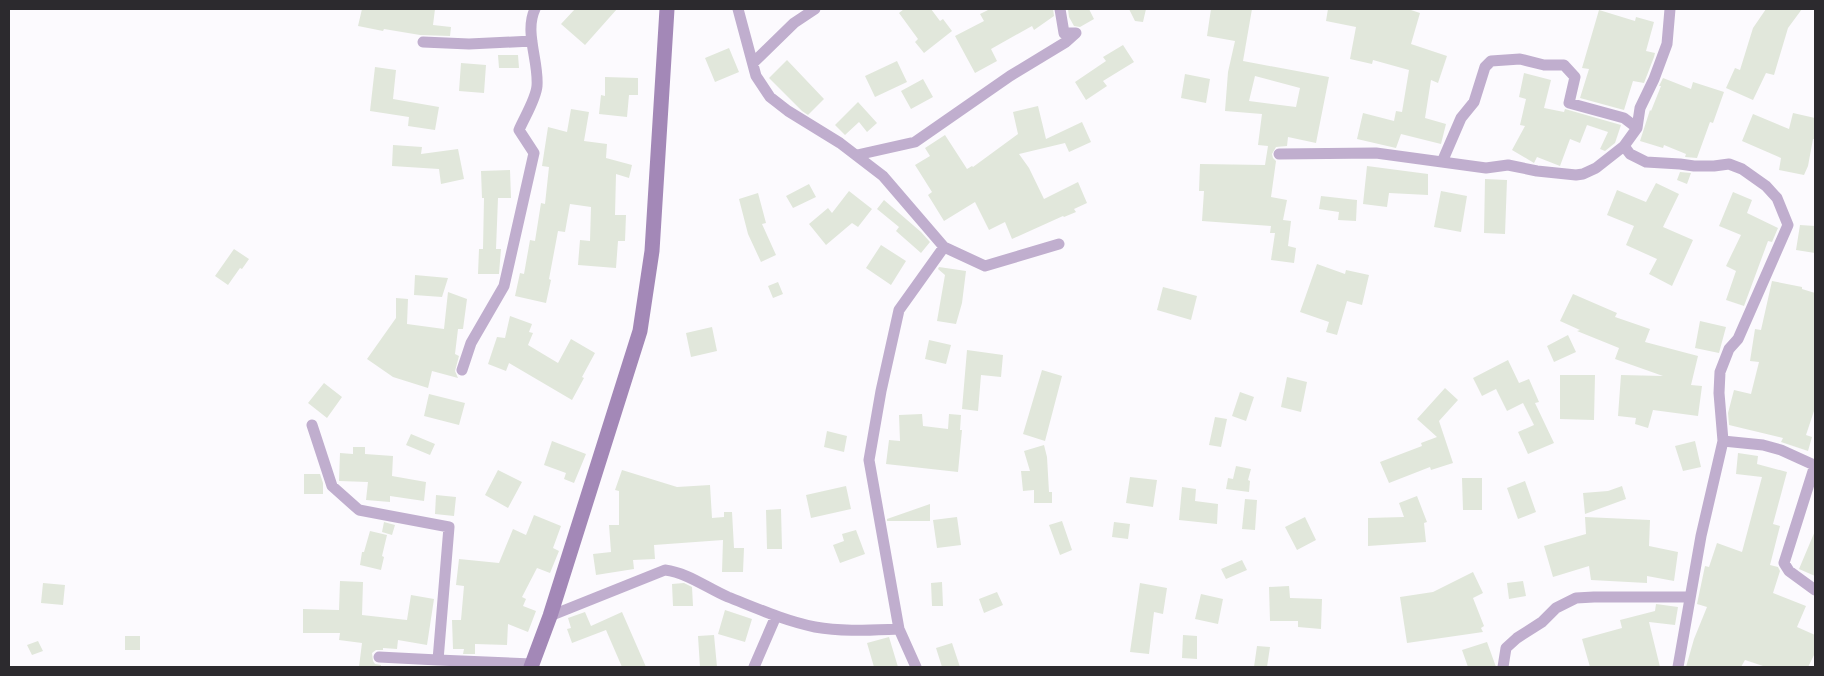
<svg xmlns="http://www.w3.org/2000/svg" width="1824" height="676" font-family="Jost,sans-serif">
	<rect width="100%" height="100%" fill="#fcfafe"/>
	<path fill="#e1e7db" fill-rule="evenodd" d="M362,9H435L433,25L451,27L450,36L420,35L384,29L383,31L358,26Z
		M575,9H617L585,45L561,24Z
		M904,9H931L940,21L943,19L952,31L924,53L915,42L918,39L899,13Z
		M990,9H1053L1054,16L1034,30L1032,26L991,49L997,61L975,73L955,36L984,21L980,14Z
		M1068,9H1089L1094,19L1080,27L1074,26L1069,17Z
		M1129,9H1146L1143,22L1135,21Z
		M1211,9H1252L1243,61L1329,77L1316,143L1288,137L1287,146L1276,147L1272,154L1273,158L1276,161L1271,197L1287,200L1283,220L1291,221L1288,246L1296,248L1294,263L1271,260L1275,233H1270L1271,226L1202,221L1204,191H1199L1200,164L1265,165L1268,146L1258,145L1262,114L1225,111L1228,72L1235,41L1207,36ZM1255,76L1300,88L1296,107L1249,101Z
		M1328,9H1408L1420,13L1411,44L1447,56L1438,83L1431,80L1425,118L1446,124L1441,144L1401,134L1396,148L1357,139L1363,113L1394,121L1396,111L1402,112L1409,70L1373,60L1372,64L1350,59L1356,27L1326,21Z
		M1766,9H1802L1788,28L1774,75L1766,73L1753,100L1726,88L1735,68L1740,70L1753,28Z
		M1599,10L1635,21L1636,17L1654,22L1646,51L1655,53L1654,57L1644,83L1633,81L1624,110L1580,98L1589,69L1582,68Z
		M1123,45L1134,62L1103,81L1107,86L1086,100L1075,82L1106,61L1103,57Z
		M729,48L739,72L715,82L705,58Z
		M498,55H518L519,68H499Z
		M787,60L824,99L808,115L802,111L769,78Z
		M897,61L907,82L875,97L865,76Z
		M461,63L486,65L484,93L459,91Z
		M375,67L396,70L393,99L439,107L435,130L408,126L409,117L370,111Z
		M1524,73L1551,80L1544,108L1564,112L1565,109L1621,125L1615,143L1605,151L1600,149L1608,132L1587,125L1580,143L1570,139L1560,166L1537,157L1534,163L1512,150L1525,126L1520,125L1526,99L1519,97Z
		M1185,74L1210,79L1206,103L1181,98Z
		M605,77L638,78V95H629L627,117L599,114L601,95L605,96Z
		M1663,78L1691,89L1693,82L1724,92L1713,123L1710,122L1697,158L1685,157L1686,154L1664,145L1663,148L1640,141L1650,110L1651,111L1661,86H1659Z
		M923,79L933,97L911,109L901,91Z
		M858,102L877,123L867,132L859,122L845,135L835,125Z
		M1038,106L1046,139L1082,122L1091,142L1069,152L1065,143L1019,154L1029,168L1044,199L1078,182L1087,203L1074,209L1076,212L1064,217L1063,216L1012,239L1005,222L989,230L975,202L944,221L928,195L932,192L915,165L930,156L925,148L945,135L967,169L972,166L973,167L1018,134L1013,112Z
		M571,109L589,112L584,141L607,144L606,158L632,165L629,178L616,174L615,215H626L625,241H618L616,268L578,265L580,240L590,241L591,207L570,204L565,232L558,231L549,279L551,280L546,303L515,296L520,273L524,274L530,240L535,241L541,203L545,204L549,167L542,166L548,127L567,132Z
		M1793,113L1815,118V139H1813L1808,166L1804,175L1779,170L1781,158L1742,141L1753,114L1789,129Z
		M393,145L422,147L421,154L458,149L464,179L441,184L439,169L392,166Z
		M1367,166L1428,174V195L1389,193L1387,207L1363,204Z
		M510,170L511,198H498L496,249H501L499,274H478L479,249H483L484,198H482L481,171Z
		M1680,172L1691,173L1687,184L1677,180Z
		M1485,179L1507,180L1505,234L1484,233Z
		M1656,183L1679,194L1663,227L1693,240L1672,286L1649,274L1657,259L1626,245L1634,226L1607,215L1617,190L1646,202Z
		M809,184L816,197L793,208L786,196Z
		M849,191L872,209L858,227L852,223L826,245L809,224L828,208L832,213Z
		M1441,191L1467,196L1461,232L1434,227Z
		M1733,192L1752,200L1747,213L1778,228L1772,242L1768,241L1744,306L1726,300L1736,271L1726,266L1741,235L1719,226Z
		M758,193L766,223L762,224L776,255L761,262L748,234L739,199Z
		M1321,196L1357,200L1356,221L1338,220L1339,212L1319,209Z
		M884,200L921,232L930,242L921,253L896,231L899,227L877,209Z
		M1800,225L1815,226V253L1796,250Z
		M881,245L906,261L891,285L866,268Z
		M234,249L249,259L242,269L240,268L228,285L215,276Z
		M1317,264L1345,274L1346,270L1369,275L1362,305L1347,301L1337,335L1326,332L1329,322L1300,312Z
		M939,267L966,271L962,303L956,324L937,321L945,275L938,269Z
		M415,275L448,278L442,297L414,295Z
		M1772,281L1802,287V289L1815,293V408L1806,435L1812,437L1808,451L1781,442L1783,438L1729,425L1728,413L1734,390L1751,394L1759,362L1750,361L1755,329L1761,330Z
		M778,282L783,294L773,298L768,286Z
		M1163,287L1197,296L1191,320L1157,310Z
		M448,292L467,299L463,329H458L455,354L459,356L455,371L458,378L432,371L428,388L393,377L367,359L396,318V298L408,299L407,324L444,329Z
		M1573,294L1617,313L1615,317L1650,329L1645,342L1698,356L1691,385L1702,386L1698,416L1653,410L1648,428L1635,424L1636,418L1618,416L1621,375L1663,376L1615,359L1619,348L1577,331L1580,330L1560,321Z
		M510,316L532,324L529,332L533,333L528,345L558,363L571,339L595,353L582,377L584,378L572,400L509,363L506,371L488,364L497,337L505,338Z
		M1700,321L1726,327L1719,353L1695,348Z
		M712,327L717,351L691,357L686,333Z
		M1568,335L1576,352L1554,362L1547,346Z
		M929,340L951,345L946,364L925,359Z
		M967,350L1003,355L1001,377L981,375L978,411L962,409Z
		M1508,360L1519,383L1529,379L1539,402L1535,403L1554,443L1528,454L1518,432L1534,425L1523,403L1507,411L1496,389L1482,396L1473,378Z
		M1042,370L1062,376L1045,441L1023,434Z
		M1560,375H1595L1594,420L1560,419Z
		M1287,377L1307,382L1301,412L1281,407Z
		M324,383L342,397L327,418L308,403Z
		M1445,388L1458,400L1439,421L1453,463L1431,470L1430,467L1389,483L1380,462L1422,446L1421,443L1437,437L1417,419Z
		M1240,392L1254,397L1246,421L1232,416Z
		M429,394L465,403L459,425L424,416Z
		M922,414L923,426L948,429L949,414L961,415L960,430H962L958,472L886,464L889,440L900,441L899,415Z
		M1215,417L1227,419L1221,447L1209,445Z
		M827,431L847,436L844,452L824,447Z
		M411,434L435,444L430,455L406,445Z
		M552,441L586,454L574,483L564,479L566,473L544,465Z
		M1695,441L1701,467L1683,471L1675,446Z
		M1044,445L1047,457L1049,492H1052V503H1034V490L1023,491L1021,471H1030L1024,451Z
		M353,447H365V454L393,456L392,476L426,482L424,501L390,496V502L366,500L368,482L339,481L340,453L353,454Z
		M1738,453L1758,456L1757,464L1787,472L1773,524L1780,526L1770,565L1778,567L1780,571L1773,593L1806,606L1797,627L1815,635V653L1808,667H1766L1745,660L1741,667H1686L1694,639L1707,607L1697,604L1705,566L1709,567L1717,543L1742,552L1762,477L1736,474Z
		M1236,466L1251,469L1248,480L1250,481L1249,492L1226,489L1228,478L1233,479Z
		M498,470L522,482L508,508L485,495Z
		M622,470L677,487L710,485L712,518L724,517V512H732L734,548H744L743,572H722L723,540L654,545L655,559L633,560L634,569L596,575L593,554L611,552L609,525H619V491L615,490Z
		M304,474H320L323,483V494H304Z
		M1130,477L1157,480L1153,507L1126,503Z
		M1462,478H1482V510H1463Z
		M1525,481L1536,512L1518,519L1507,488Z
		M846,486L851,509L811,518L806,495Z
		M1622,486L1626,499L1585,514L1583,493L1608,491Z
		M1182,487L1196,489L1195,501L1218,504L1217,524L1179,520Z
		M436,495L456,497L454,516L435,514Z
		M1417,496L1427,522L1424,523L1426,542L1368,546V518L1404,517L1399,503Z
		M1245,499L1257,500L1255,530L1242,529Z
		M930,504V521H887V519Z
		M781,509L782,549H767L766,510Z
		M534,515L561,526L553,548L559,551L550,573L537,568L522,597L526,599L523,606L536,611L528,632L508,624L507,645L475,644V654H463L464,649H453L452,620H461L464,586L456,585L459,559L499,563L513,529L526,535Z
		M957,517L961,545L937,548L933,520Z
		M1305,517L1316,540L1297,550L1285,527Z
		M1585,517L1650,520L1649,546L1678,552L1674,581L1647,576V583L1591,580L1589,566L1553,577L1544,546L1586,534Z
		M1062,521L1072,550L1060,555L1049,525Z
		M384,522L395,525L392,535L382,532Z
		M1114,522L1130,524L1128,539L1112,537Z
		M856,530L865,554L840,563L833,545L844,541L842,534Z
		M370,531L387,535L382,556L384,557L381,570L360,565L362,552H364Z
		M1815,531V576L1799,569Z
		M1242,560L1247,570L1226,579L1221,569Z
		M1473,572L1483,593L1473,598L1484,626L1481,628L1483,632L1407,643L1400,597L1433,592Z
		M340,581L363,582L362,615L407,620L411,595L434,599L427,645L398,640L397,649L383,648V650H376L372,653L373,661L375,664L381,665V667H359L362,643L339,640L340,633H303V609L339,610Z
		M1523,581L1526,596L1509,599L1507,583Z
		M942,582L943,606H932L931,583Z
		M43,583L65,585L63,605L41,603Z
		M684,583L692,587L693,606H673L672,584Z
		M1140,583L1167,588L1163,614L1154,612L1149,654L1130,652Z
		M1289,586L1290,598L1322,599L1321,629L1298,627V621H1270L1269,587Z
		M997,592L1003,605L984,613L979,599Z
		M1201,594L1223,599L1218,624L1195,619Z
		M1656,604L1678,607L1675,625L1649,622L1660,667H1590L1582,639L1622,628L1620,620L1655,611Z
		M725,610L752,619L745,642L718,634Z
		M585,612L591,626L622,612L646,667H622L606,630L572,643L567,629L571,628L568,618Z
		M714,635L717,667H700L698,636Z
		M1183,635L1197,636V659L1182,658Z
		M125,636H140V650H125Z
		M889,637L898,667H874L867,643Z
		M38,641L43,651L32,655L27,645Z
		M1487,642L1496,667H1468L1462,650Z
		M952,643L960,667H942L936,648Z
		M1257,646L1270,647L1267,667H1254Z"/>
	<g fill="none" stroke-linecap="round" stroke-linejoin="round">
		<path stroke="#c0aece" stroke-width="11" d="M738,9L756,76L770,97L788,111L840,143L883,176L944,247L899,310L881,391L869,460L899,629L916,667
			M1670,9L1667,44L1654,79L1640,108L1637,128L1624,146L1630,154L1646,162L1680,164L1694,166H1714L1729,164L1742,169L1766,186L1777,198L1788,225L1738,339L1729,349L1720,372L1719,393L1723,441L1701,536L1678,667
			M423,42L469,44L532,41
			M753,63L794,23L815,9
			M1279,154L1376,153L1442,162L1461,118L1474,102L1485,67L1491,61L1520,59L1544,65H1564L1575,77L1569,103L1624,118L1637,128
			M857,155L915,142L1010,76L1066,42L1076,33H1064L1060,9
			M1442,162L1486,168L1508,165L1537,171L1576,175L1583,174L1596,168L1624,146
			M944,247L985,266L1059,244
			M462,370L471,343L504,286L534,153L519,130C524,118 536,99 537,86C539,61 524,32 535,9
			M312,425L332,486L359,510L449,527L438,660L532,664
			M1723,441L1763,445L1781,450L1814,465
			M1815,465L1784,563L1789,571L1815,590
			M550,616L665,570C688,573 707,588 728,597C756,608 785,621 815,627C843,632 871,630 899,629
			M379,657L438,660
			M754,667L776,616
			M1503,667L1506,648L1517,638L1542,622L1556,608L1576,598L1594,597H1689"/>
		<path stroke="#a388b7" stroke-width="15" d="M531,667L550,616L640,331L652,251L667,9"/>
	</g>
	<rect width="1824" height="676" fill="none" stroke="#2c2a2e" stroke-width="20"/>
</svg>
